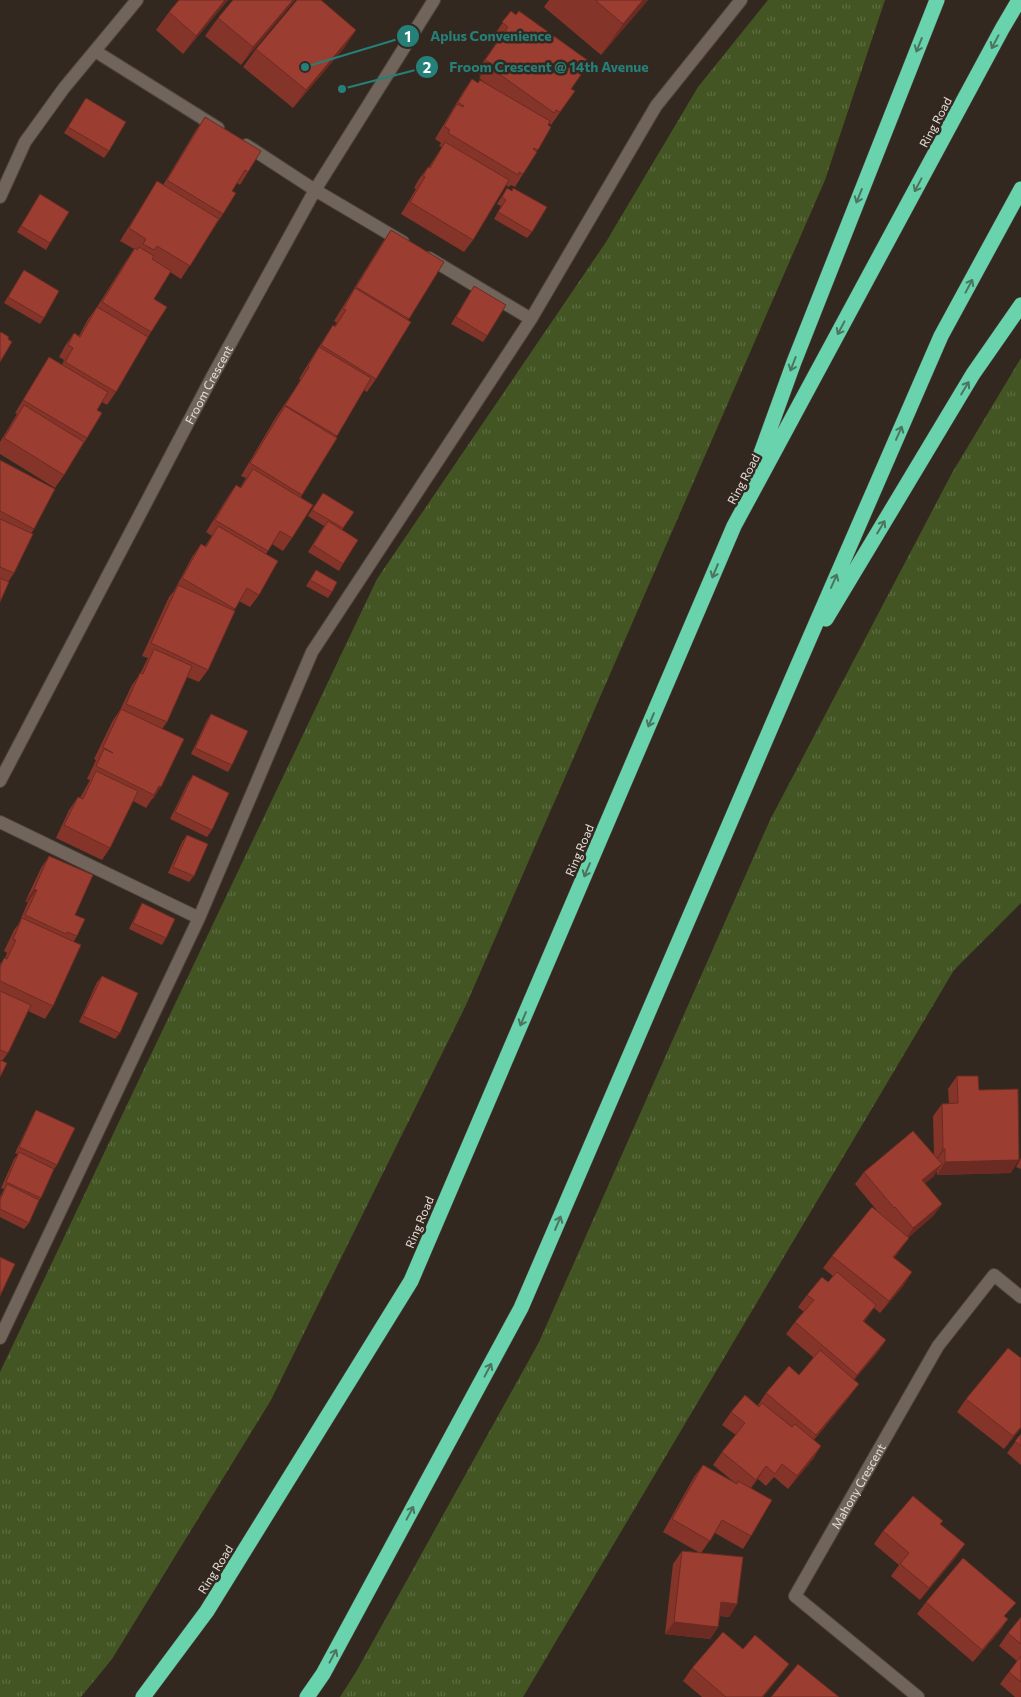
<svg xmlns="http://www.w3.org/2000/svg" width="1021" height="1697" font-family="Commissioner,sans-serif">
	<defs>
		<pattern id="grass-tufts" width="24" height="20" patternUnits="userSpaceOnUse" patternTransform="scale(1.25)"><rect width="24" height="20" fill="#435523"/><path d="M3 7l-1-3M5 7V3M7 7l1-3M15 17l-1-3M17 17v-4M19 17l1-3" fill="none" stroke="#5e6d42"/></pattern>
	</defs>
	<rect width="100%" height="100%" fill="#332820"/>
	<path fill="url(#grass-tufts)" d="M768,0H885L825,180L466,1005L271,1400L112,1659L81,1697H0V1372L377,579L606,242L698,87Z
		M1021,358V903L954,970L523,1697H340L356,1672L539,1342L770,820L952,473Z"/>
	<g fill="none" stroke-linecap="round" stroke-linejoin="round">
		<g stroke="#4f463f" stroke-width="14">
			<path id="lane" d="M95,51L218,128
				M246,145L315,190L403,242
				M0,197L25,142L64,88L137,0
				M429,258L531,319
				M0,822L199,918
				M0,1338L199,918L312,652L531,319L656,106L741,0"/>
		</g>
		<g stroke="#4f463f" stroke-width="14">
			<g id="street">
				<path id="s1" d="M0,781L212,377L315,190L434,0"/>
				<path id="s2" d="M918,1697L795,1596L938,1346L994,1275L1021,1297"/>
			</g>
		</g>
		<g stroke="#4f463f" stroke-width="16">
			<path id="highway" d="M753,475L794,362L937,0
				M826,619L973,374L1021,305
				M143,1697L207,1611L411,1281L734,526L1002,29L1019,0
				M307,1697L323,1674L521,1308L794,674L941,336L1021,189"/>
		</g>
		<use href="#lane" stroke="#71655b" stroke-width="12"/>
		<use href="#street" stroke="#71655b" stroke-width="12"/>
		<use href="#highway" stroke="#68d3ad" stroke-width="15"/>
	</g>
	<path fill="#853429" d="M179,0H228L183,54L156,30L169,12Z
		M233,0H295L241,65L205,36L218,18Z
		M549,0H648L601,55L544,7Z
		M511,11L571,89L575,91L551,125L549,123L548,125L551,127L523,174L515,187L511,185L509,187L506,185L473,240L464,252L401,214L416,189L414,188L419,179L428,167H429L442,147L439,146L441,143L435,139L463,92L472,79L478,83L488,85L479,78L481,76L476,72L499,39L494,35Z
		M356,30L344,48L293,108L243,67L256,49Z
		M86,98L109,151L104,158L64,133Z
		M205,117L248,172L240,185L237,183L232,191L223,214L181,279L170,272L154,299L151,332L116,392L107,405L102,402L97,410L87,438L64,475L55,488L0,454V442L17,414L15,413L41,370L49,357L62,365L64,360L59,357L65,346L74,333L79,336L88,319L97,307L126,261L134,249L120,241L149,194L157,181L163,185L196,130Z
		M507,188L532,232L527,238L494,219L501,206L497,204Z
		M40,194L50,243L46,250L17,232Z
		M391,230L444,262L408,320L376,379L367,392L364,390L336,437L337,438L301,497L292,538L283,551L272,544L266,554L259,595L250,607L239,601L234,610L208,670L199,682L187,677L167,722L162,729L184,739L153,799H152L146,808L133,801L110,848L102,860L56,838L69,810L78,797L80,798L90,780L87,779L96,760L94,759L112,722L120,710L132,685L140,674L148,658L142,656L169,597L174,591L192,557L201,544L205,546L212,536L206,532L227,498L236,485L240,488L246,478L241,476L276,417L301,380L299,379L311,359L333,325L334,326L337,323L334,321L382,243Z
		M24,270L44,318L40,324L4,303Z
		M474,286L487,336L483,342L451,324Z
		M0,460L34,529L31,534L14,573L8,582L0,602Z
		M323,493L354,512L342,530L343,564L339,571L308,552L324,526L308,516Z
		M316,570L332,592L328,598L306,586Z
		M211,714L232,765L228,772L191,754L207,720Z
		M193,775L212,830L207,837L170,819L188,782Z
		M187,835L194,876L189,882L168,873L182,842Z
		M49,856L75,915L77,936L74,941L53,1006L45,1019L28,1011L8,1053L2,1061L0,1077V964L5,958L7,953L4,951L14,930L18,925L28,902H25L41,868Z
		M142,903L166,938L162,945L129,929L138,910Z
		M102,976L120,1033L115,1039L79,1022L97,982Z
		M957,1076L979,1090L1011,1173L937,1175V1171L933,1177L925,1183L942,1204L933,1216L909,1237L900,1250L894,1258L904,1285L880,1313L874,1308L864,1322L886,1340L877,1353L854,1380L850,1396L814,1440L821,1446L813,1459L788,1489L774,1477L766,1486L758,1479L751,1488V1536L743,1549L715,1533L701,1553L737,1604L729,1617L720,1616L718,1627L710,1639L665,1634L673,1564L682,1551L700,1553L663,1532L694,1477L703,1465L734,1482L713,1465L722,1452L736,1435L722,1425L731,1412L758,1405L766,1393L799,1375L814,1358L786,1334L795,1322L804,1312L798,1307L807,1295L828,1282L833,1276L823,1268L832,1256L879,1213L855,1184L864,1172L934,1155L933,1116L942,1104H949L948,1089Z
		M36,1110L57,1165L54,1169L29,1223L24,1229L0,1217V1197L4,1189L1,1188L14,1159L18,1154L15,1153L32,1117Z
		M1021,1158V1169L1016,1167Z
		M966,1399L1021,1428L1004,1449L957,1412Z
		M1021,1434V1465L1007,1453Z
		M941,1524L956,1557L920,1600L891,1576L899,1565L874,1544L883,1531Z
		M926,1602L1005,1617L1008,1619L999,1632L973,1662L917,1614Z
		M1021,1617V1697H1015L1000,1684L1017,1661L999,1646L1008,1633Z
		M743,1649L789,1664L780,1676L763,1697H702L683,1681L692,1668Z"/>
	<path fill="#6c2b22" d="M225,0H228L183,54L196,36Z
		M293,0H295L241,65L253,47Z
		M643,0H648L601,55L623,24Z
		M356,30L344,48L293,108L306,90Z
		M159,786L161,787L153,799H152Z
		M34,889L37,890L28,902H25Z
		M943,1149H945L936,1161H935Z
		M1019,1160L1011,1173L937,1175L945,1162Z
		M942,1164L933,1177L913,1193L922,1180Z
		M942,1204L933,1216L904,1241L913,1228Z
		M909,1238L900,1250L884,1269L893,1257Z
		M912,1272L904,1285L880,1313L889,1301Z
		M876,1305L867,1318L854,1333L863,1321Z
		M886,1340L877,1353L848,1387L857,1375Z
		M859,1384L850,1396L807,1447L816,1435Z
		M1021,1427V1428L1004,1449L1013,1436Z
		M821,1446L813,1459L788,1489L797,1476Z
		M766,1466L758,1479L747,1493L756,1480Z
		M965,1544L956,1557L920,1600L929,1588Z
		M721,1602L737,1604L729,1617L712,1615Z
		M1008,1619L999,1632L973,1662L982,1650Z
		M674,1622L718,1627L710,1639L665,1634Z
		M789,1664L780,1676L763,1697H762Z"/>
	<path fill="#9b3d30" stroke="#6c2b22" d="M179,0H225L196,36L169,12Z
		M233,0H293L253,47L218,18Z
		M297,0H321L356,30L306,90L256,49Z
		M595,0H643L623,24Z
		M511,11L516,15L519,11L590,62L571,89L575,91L560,112L556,110L554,113L488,66L490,63L485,60L508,27L502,22Z
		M472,79L478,83L480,80L550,121L548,125L551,127L538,150L534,148L533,149L537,152L523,174L519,172L518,175L448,133L450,130L444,126L457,104L463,107L464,106L458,102Z
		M86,98L126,122L109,151L68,127Z
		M205,117L261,151L248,172L245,170L232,191L236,193L223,214L167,180Z
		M445,142L509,180L473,240L410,202L425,177L423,176L428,167L430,168Z
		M157,181L219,219L190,266L157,246L154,250L143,244L146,239L129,228Z
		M507,188L512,191L513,188L547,207L532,232L498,212L506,200L502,197Z
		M40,194L69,212L50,243L21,226Z
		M391,230L444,262L409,319L356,287Z
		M139,247L154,256L152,259L171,271L154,299L167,307L151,332L102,302L135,248L137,250Z
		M24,270L59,291L44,318L8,297Z
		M474,286L506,305L487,336L456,317Z
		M355,288L411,322L376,379L321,345L333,325L335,327L346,310L343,309Z
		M97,307L148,337L116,392L65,362L73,348L68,345L74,333L80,337Z
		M1,332L9,337L8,339L12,342L0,362V333Z
		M319,347L371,378L337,436L285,405L309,367L308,366Z
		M49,357L108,392L97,410L102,413L87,438L23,400Z
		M24,405L84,442L64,475L4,438Z
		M285,406L337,438L302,495L250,463Z
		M0,460L55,489L34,529L0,511Z
		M253,469L313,505L292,538L280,531L268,551L215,520L236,485L241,488Z
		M323,493L354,512L343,528L312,510Z
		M0,519L33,534L14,573L0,567Z
		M328,521L358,540L343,564L313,545Z
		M218,526L278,561L259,595L247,588L235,609L182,578L201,544L206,547Z
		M316,570L337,582L332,592L310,580Z
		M0,578L9,582L0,602Z
		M178,585L235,611L208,670L151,643Z
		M154,649L192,666L167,722L126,704L140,673L143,674Z
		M121,709L184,739L161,787L159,786L154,795L96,766L104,749L113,753L103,747Z
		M211,714L248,731L232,765L195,748Z
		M96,771L138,791L110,848L64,825L78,797L83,799Z
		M193,775L229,793L212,830L175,812Z
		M187,835L208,844L194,876L173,867Z
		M49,856L93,875L75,915L85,919L77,936L67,932L66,934L25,915L37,890L34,889Z
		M142,903L175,919L166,938L133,923Z
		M22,918L81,945L53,1006L0,981V967L4,958L7,959L16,940L13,939Z
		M102,976L138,993L120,1033L83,1016Z
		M0,991L31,1005L8,1053L0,1050Z
		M0,1060L7,1063L0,1077Z
		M957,1076H978L979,1090L1018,1089L1019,1160L945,1162V1149H943L942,1104L958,1103Z
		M36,1110L75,1128L57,1165L19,1147Z
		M913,1131L942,1164L922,1180L942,1204L913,1228L895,1207L894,1208L864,1172Z
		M19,1152L54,1169L41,1198L6,1182Z
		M7,1184L39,1200L29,1223L0,1209V1200Z
		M872,1207L909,1238L893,1257L912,1272L889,1301L832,1256Z
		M0,1257L15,1264L0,1296Z
		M837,1272L876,1305L863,1321L886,1340L857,1375L795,1322L814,1300L807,1295L822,1277L828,1282Z
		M1008,1348L1021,1358V1427L1013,1436L966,1399Z
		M820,1350L859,1384L816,1435L766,1393L789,1366L799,1375Z
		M745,1395L759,1407L762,1403L792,1427L795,1424L821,1446L797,1476L782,1464L775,1474L766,1466L756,1480L722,1452L745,1423L731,1412Z
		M1021,1434V1446L1015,1441Z
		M703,1465L737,1484L738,1481L772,1500L751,1536L722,1520L710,1541L672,1519Z
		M913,1496L943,1521L940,1524L965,1544L929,1588L900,1564L909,1553L883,1531Z
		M682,1551L743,1557L737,1604L721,1602L718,1627L674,1622Z
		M963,1558L1016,1603L1004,1616L1008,1619L982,1650L926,1602Z
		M1021,1617V1644L1008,1633Z
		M723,1632L743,1649L755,1635L789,1664L762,1697H726L692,1668Z
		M1021,1656V1682L1009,1672Z
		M798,1664L839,1697H771Z"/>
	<defs><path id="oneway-shaft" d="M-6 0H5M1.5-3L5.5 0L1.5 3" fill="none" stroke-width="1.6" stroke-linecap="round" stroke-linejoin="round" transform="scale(1.25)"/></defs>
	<g stroke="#4b755f">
		<use href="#oneway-shaft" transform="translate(995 42) rotate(118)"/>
		<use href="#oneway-shaft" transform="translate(919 45) rotate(112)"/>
		<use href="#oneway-shaft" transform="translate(918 185) rotate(118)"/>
		<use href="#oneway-shaft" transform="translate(859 196) rotate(112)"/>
		<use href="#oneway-shaft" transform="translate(969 286) rotate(-62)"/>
		<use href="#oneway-shaft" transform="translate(841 328) rotate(118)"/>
		<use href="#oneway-shaft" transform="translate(793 364) rotate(111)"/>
		<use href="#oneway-shaft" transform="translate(965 388) rotate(-59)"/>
		<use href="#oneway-shaft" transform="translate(899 433) rotate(-66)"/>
		<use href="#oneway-shaft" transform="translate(881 527) rotate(-59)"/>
		<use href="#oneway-shaft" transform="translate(715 571) rotate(113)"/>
		<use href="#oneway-shaft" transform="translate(834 581) rotate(-66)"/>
		<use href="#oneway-shaft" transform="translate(651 720) rotate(113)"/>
		<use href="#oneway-shaft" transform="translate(587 870) rotate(113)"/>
		<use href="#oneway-shaft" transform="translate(523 1019) rotate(113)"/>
		<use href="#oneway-shaft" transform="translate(558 1223) rotate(-67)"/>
		<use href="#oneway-shaft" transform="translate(488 1370) rotate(-62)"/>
		<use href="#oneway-shaft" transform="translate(410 1513) rotate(-62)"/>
		<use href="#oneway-shaft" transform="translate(333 1656) rotate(-62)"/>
	</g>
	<g text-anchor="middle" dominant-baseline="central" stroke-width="5" stroke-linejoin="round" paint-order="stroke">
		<g font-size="12" fill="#e4ddd8" stroke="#332820">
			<text transform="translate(935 122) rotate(-62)">Ring Road</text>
			<text stroke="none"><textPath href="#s1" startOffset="448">Froom Crescent</textPath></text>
			<text transform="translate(743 479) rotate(-62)">Ring Road</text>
			<text transform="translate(579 850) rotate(-67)">Ring Road</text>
			<text transform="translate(419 1222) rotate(-67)">Ring Road</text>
			<text stroke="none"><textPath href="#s2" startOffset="286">Mahony Crescent</textPath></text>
			<text transform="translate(215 1569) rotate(-58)">Ring Road</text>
		</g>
	</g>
	<path fill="none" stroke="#248079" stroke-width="2" d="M305 67L408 36M342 89L427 67"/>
	<g fill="#248079" stroke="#332820" stroke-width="2">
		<circle cx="305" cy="67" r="5"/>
		<circle cx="342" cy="89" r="5"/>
		<circle cx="408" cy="36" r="12"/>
		<circle cx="427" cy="67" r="12"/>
	</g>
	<g font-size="15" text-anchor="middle" font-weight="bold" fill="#fff">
		<text x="408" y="42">1</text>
		<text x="427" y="73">2</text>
	</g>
	<g font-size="14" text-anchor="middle" font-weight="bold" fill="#248079" stroke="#332820" stroke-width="5" stroke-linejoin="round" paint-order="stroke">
		<text x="491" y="41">Aplus Convenience</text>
		<text x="549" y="72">Froom Crescent @ 14th Avenue</text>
	</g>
</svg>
